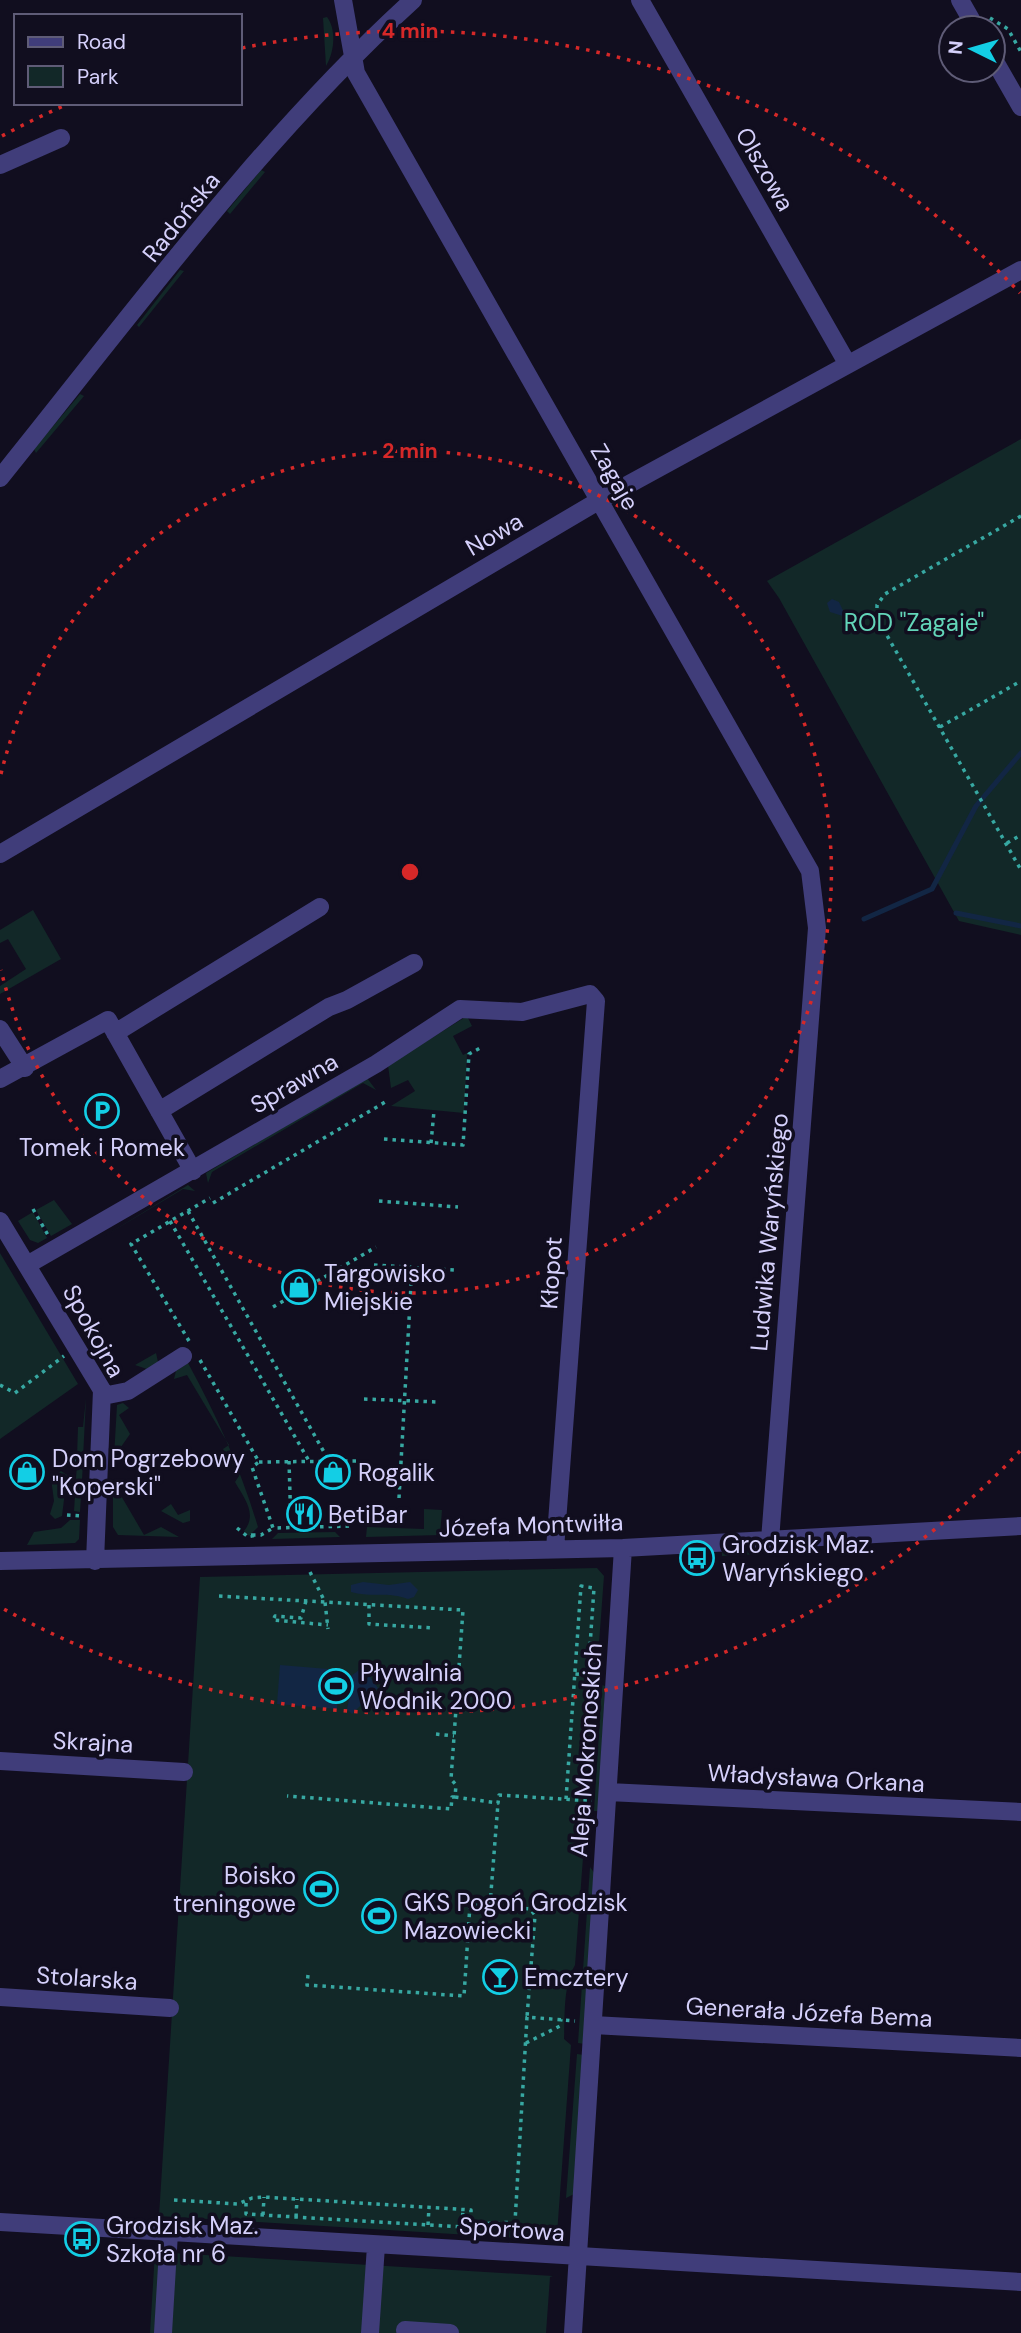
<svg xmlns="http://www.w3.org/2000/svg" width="1021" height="2333" font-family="'DM Sans',sans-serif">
	<rect width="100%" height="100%" fill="#110e1f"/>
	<path fill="#122828" d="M327,17C337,30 334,53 326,66L323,18Z
		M261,170L265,172L230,214L227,211Z
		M180,270L184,271L139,327L137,325Z
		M80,394L84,396L36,453L34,449Z
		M1021,439V935L959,921L779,598L767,581Z
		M33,910L61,959L0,994V986L26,969L8,939L0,943V930Z
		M467,1016L472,1026L453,1036L463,1055L467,1053L464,1113L391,1106L415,1091L408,1080L391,1088L388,1065Z
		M367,1078L376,1090L363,1083L212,1172L208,1183L206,1173Z
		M188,1185L195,1191L183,1189L103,1237Z
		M54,1200L72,1224L51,1236L36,1210Z
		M33,1212L47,1238L38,1243L30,1240L18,1221Z
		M0,1253L78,1384L0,1439Z
		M156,1353L158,1362L147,1369L135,1365Z
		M188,1363C217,1416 241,1470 258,1527L249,1536L244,1531C258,1514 244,1498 235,1482L239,1476L223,1449L229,1445L187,1375L174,1379L176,1371Z
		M86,1398L83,1458L77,1457L78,1427H83Z
		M123,1403L129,1408L119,1415L130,1434L114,1457L117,1405Z
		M77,1463H83L80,1512L74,1511Z
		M61,1471L67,1475L62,1516L55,1519L50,1514L54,1501L51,1478Z
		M113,1482L144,1535L161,1527L179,1537L118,1535L113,1527Z
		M171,1504L178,1515L190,1510V1521L183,1523L161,1511Z
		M424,1509L442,1510L440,1535L366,1537L367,1527L424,1529Z
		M70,1520H80L79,1539L75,1543L27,1545L34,1532L61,1528Z
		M335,1532L340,1537L272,1539L278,1533Z
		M758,1549L761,1554L722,1556V1551Z
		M597,1568L604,1576L575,1965C563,1986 565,2015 564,2039L571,2045L557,2234L552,2240L159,2216L200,1577Z
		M602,1685L605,1686L599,1811H594Z
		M590,1867L595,1874L585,2044L578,2043Z
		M577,2054L584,2055L574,2194L566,2198Z
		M155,2252L553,2276L550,2277L546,2333H150Z"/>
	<path fill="#122644" d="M832,599L839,602L846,617L830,612L827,603Z
		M363,1582L389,1585L410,1582L418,1590L414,1597L408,1599C388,1591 371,1598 351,1592V1585Z
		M280,1665L340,1670L337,1709L277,1704Z
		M359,1670L363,1673V1682L369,1676L378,1688L352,1714L347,1709L353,1681L351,1676Z"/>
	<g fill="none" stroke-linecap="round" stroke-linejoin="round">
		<path stroke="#122644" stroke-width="5" d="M956,913L1021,926
			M864,919L932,889L976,806L1021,753"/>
		<path stroke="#37a8a2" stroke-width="3.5" stroke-dasharray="3.5 5" stroke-linecap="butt" d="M990,18L1008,29L1021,52
			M1021,516L885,594L877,605V618L1021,870
			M940,727L1021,681
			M1007,843L1021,835
			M384,1139L463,1145L469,1054L482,1047
			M431,1143L434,1111
			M379,1201L458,1207
			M213,1203L387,1101
			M33,1209L48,1235
			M188,1211L329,1461
			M170,1221L309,1461
			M374,1265L454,1270
			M273,1307L376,1247
			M189,1341L131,1244L210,1198
			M200,1360L259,1462L252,1467L273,1528L353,1526
			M0,1385L15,1393L64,1356
			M364,1399L438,1402
			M72,1460L84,1461
			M289,1461L291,1527
			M259,1462L358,1461
			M399,1498L412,1267
			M67,1515L82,1516
			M237,1528L247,1536L252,1535L253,1540
			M252,1535H261L273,1528
			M310,1572L325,1602L328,1629
			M219,1596L463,1610L451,1779L456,1785L455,1797H452L451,1809L287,1796
			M306,1601L301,1618L275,1616L273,1620L328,1625
			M369,1605V1624L433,1628
			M436,1734L454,1736
			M455,1797L498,1803L499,1795L592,1801
			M566,1799L581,1586L594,1588L588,1675L574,1674
			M490,1905L498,1803
			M308,1975L307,1985L464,1996L470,1904L530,1909L535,1915L527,2017
			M526,2043L560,2026L561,2019
			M174,2200L238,2204L252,2198L264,2197L471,2210V2220L477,2222
			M246,2203V2214L462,2227L463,2209
			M263,2215L264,2197
			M296,2217L297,2199
			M428,2225L429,2207
			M462,2225L515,2222L527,2017L575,2021"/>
		<path stroke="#403d7a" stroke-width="18" d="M343,0L356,73L810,871L817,928L770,1540
			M640,0L847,363
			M960,0L976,28
			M993,58L1021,107
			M0,165L61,138
			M0,478C130,317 260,139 413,0
			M0,854L600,500L1021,270
			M0,1029L25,1068
			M115,1033L320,907
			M0,1079L108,1020L193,1171
			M159,1111L329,1007L347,1000L414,963
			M0,1221L102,1390L95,1561
			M27,1265L376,1064L460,1009L522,1012L590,994L596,1001L555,1549
			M103,1396L128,1391L183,1356
			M0,1561L623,1548L1021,1526
			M0,1761L184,1772
			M608,1792L1021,1812
			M0,1997L170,2008
			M593,2025L1021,2048
			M0,2222L1021,2282
			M405,2330L450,2333
			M163,2333L169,2233
			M370,2333L376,2246
			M573,2333L623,1548"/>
	</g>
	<g fill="none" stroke="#d62828" stroke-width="3.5" stroke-dasharray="3.5 7">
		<path d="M1 774A421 421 0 1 1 1 970"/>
		<path d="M1020 1451A841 841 0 0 1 2 1608M2 136A841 841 0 0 1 68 104M242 48A841 841 0 0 1 1020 293"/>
	</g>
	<defs>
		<g id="parking-ring" transform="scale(1.75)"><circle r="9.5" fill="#110e1f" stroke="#13cee5" stroke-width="1.5"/><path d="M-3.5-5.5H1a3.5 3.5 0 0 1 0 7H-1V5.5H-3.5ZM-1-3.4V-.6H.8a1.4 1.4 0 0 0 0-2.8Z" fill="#13cee5"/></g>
		<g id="shop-ring" transform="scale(1.75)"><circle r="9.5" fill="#110e1f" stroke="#13cee5" stroke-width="1.5"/><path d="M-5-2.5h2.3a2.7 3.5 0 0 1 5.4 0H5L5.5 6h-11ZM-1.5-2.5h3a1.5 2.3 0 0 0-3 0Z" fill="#13cee5"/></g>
		<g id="restaurant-ring" transform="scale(1.75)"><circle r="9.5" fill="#110e1f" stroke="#13cee5" stroke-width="1.5"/><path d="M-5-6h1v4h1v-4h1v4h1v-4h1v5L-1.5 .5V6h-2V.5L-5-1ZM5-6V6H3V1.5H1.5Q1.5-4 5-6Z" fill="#13cee5"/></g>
		<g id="bus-ring" transform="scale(1.75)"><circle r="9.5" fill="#110e1f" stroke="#13cee5" stroke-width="1.5"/><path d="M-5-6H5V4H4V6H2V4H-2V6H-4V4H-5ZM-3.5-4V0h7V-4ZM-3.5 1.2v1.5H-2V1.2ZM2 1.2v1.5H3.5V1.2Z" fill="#13cee5"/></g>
		<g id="stadium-ring" transform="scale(1.75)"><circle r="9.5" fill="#110e1f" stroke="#13cee5" stroke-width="1.5"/><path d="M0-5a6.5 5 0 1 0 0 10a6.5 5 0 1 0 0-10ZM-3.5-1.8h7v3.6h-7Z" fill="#13cee5"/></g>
		<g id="bar-ring" transform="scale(1.75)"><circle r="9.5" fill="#110e1f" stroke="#13cee5" stroke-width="1.5"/><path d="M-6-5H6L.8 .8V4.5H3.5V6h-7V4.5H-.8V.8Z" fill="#13cee5"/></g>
	</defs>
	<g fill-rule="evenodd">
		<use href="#parking-ring" x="102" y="1111"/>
		<use href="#shop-ring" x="299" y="1287"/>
		<use href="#shop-ring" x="27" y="1472"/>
		<use href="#shop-ring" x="333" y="1472"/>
		<use href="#restaurant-ring" x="304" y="1514"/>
		<use href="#bus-ring" x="697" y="1558"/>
		<use href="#stadium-ring" x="336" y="1686"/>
		<use href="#stadium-ring" x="321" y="1889"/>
		<use href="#stadium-ring" x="379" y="1916"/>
		<use href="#bar-ring" x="500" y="1977"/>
		<use href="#bus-ring" x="82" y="2239"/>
	</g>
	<g text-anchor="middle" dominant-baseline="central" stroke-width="7" stroke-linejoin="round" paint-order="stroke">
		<g font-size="24" fill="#d5d0fb" stroke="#110e1f">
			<text transform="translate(765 169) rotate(60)">Olszowa</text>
			<text transform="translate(181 217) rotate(-51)">Radońska</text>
			<text transform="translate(615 477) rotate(60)">Zagaje</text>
			<text transform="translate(494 534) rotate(-30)">Nowa</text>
			<text transform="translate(294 1083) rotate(-30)">Sprawna</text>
			<text transform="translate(769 1232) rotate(-85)">Ludwika Waryńskiego</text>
			<text transform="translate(551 1273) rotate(-86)">Kłopot</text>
			<text transform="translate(94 1331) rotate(61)">Spokojna</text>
			<text transform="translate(531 1525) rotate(-2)">Józefa Montwiłła</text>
			<text transform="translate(93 1742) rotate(3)">Skrajna</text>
			<text transform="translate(586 1750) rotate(-86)">Aleja Mokronoskich</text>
			<text transform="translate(816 1778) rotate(3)">Władysława Orkana</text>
			<text transform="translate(87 1978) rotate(4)">Stolarska</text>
			<text transform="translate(809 2012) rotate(3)">Generała Józefa Bema</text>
			<text transform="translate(512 2229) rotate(4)">Sportowa</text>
		</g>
		<g font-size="24" fill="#63d5b9" stroke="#110e1f">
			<text x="914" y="622">ROD "Zagaje"</text>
		</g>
		<g font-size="24" fill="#d5d0fb" stroke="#110e1f" text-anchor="start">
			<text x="102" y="1147" text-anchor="middle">Tomek i Romek</text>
			<text x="324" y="1273">Targowisko<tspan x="324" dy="28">Miejskie</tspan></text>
			<text x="52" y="1458">Dom Pogrzebowy<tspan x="52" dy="28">"Koperski"</tspan></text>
			<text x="358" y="1472">Rogalik</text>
			<text x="328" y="1514">BetiBar</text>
			<text x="722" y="1544">Grodzisk Maz.<tspan x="722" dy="28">Waryńskiego</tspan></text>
			<text x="360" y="1672">Pływalnia<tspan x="360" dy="28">Wodnik 2000</tspan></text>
			<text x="296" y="1875" text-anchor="end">Boisko<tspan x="296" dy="28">treningowe</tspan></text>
			<text x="404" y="1902">GKS Pogoń Grodzisk<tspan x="404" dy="28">Mazowiecki</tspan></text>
			<text x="524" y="1977">Emcztery</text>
			<text x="106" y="2225">Grodzisk Maz.<tspan x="106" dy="28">Szkoła nr 6</tspan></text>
		</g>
	</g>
	<circle cx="410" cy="872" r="10" fill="#d62828" stroke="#110e1f" stroke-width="3.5"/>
	<g font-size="21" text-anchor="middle" font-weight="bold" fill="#d62828" stroke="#110e1f" stroke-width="7" stroke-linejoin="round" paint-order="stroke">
		<text x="410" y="38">4 min</text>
		<text x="410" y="458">2 min</text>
	</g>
	<rect x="14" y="14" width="228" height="91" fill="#110e1f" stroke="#5f5c77" stroke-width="2"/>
	<rect x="28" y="37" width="35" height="10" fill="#403d7a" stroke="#5f5c77" stroke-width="2"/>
	<text x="77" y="49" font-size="21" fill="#d5d0fb">Road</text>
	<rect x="28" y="66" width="35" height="21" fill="#122828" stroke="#5f5c77" stroke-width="2"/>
	<text x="77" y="84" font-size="21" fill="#d5d0fb">Park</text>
	<g transform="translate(972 49) rotate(275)"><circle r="33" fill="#110e1f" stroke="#5f5c77" stroke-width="2"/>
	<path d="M0-5L12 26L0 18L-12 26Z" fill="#13cee5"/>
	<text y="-10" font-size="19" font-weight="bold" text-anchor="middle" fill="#d5d0fb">N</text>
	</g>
</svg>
